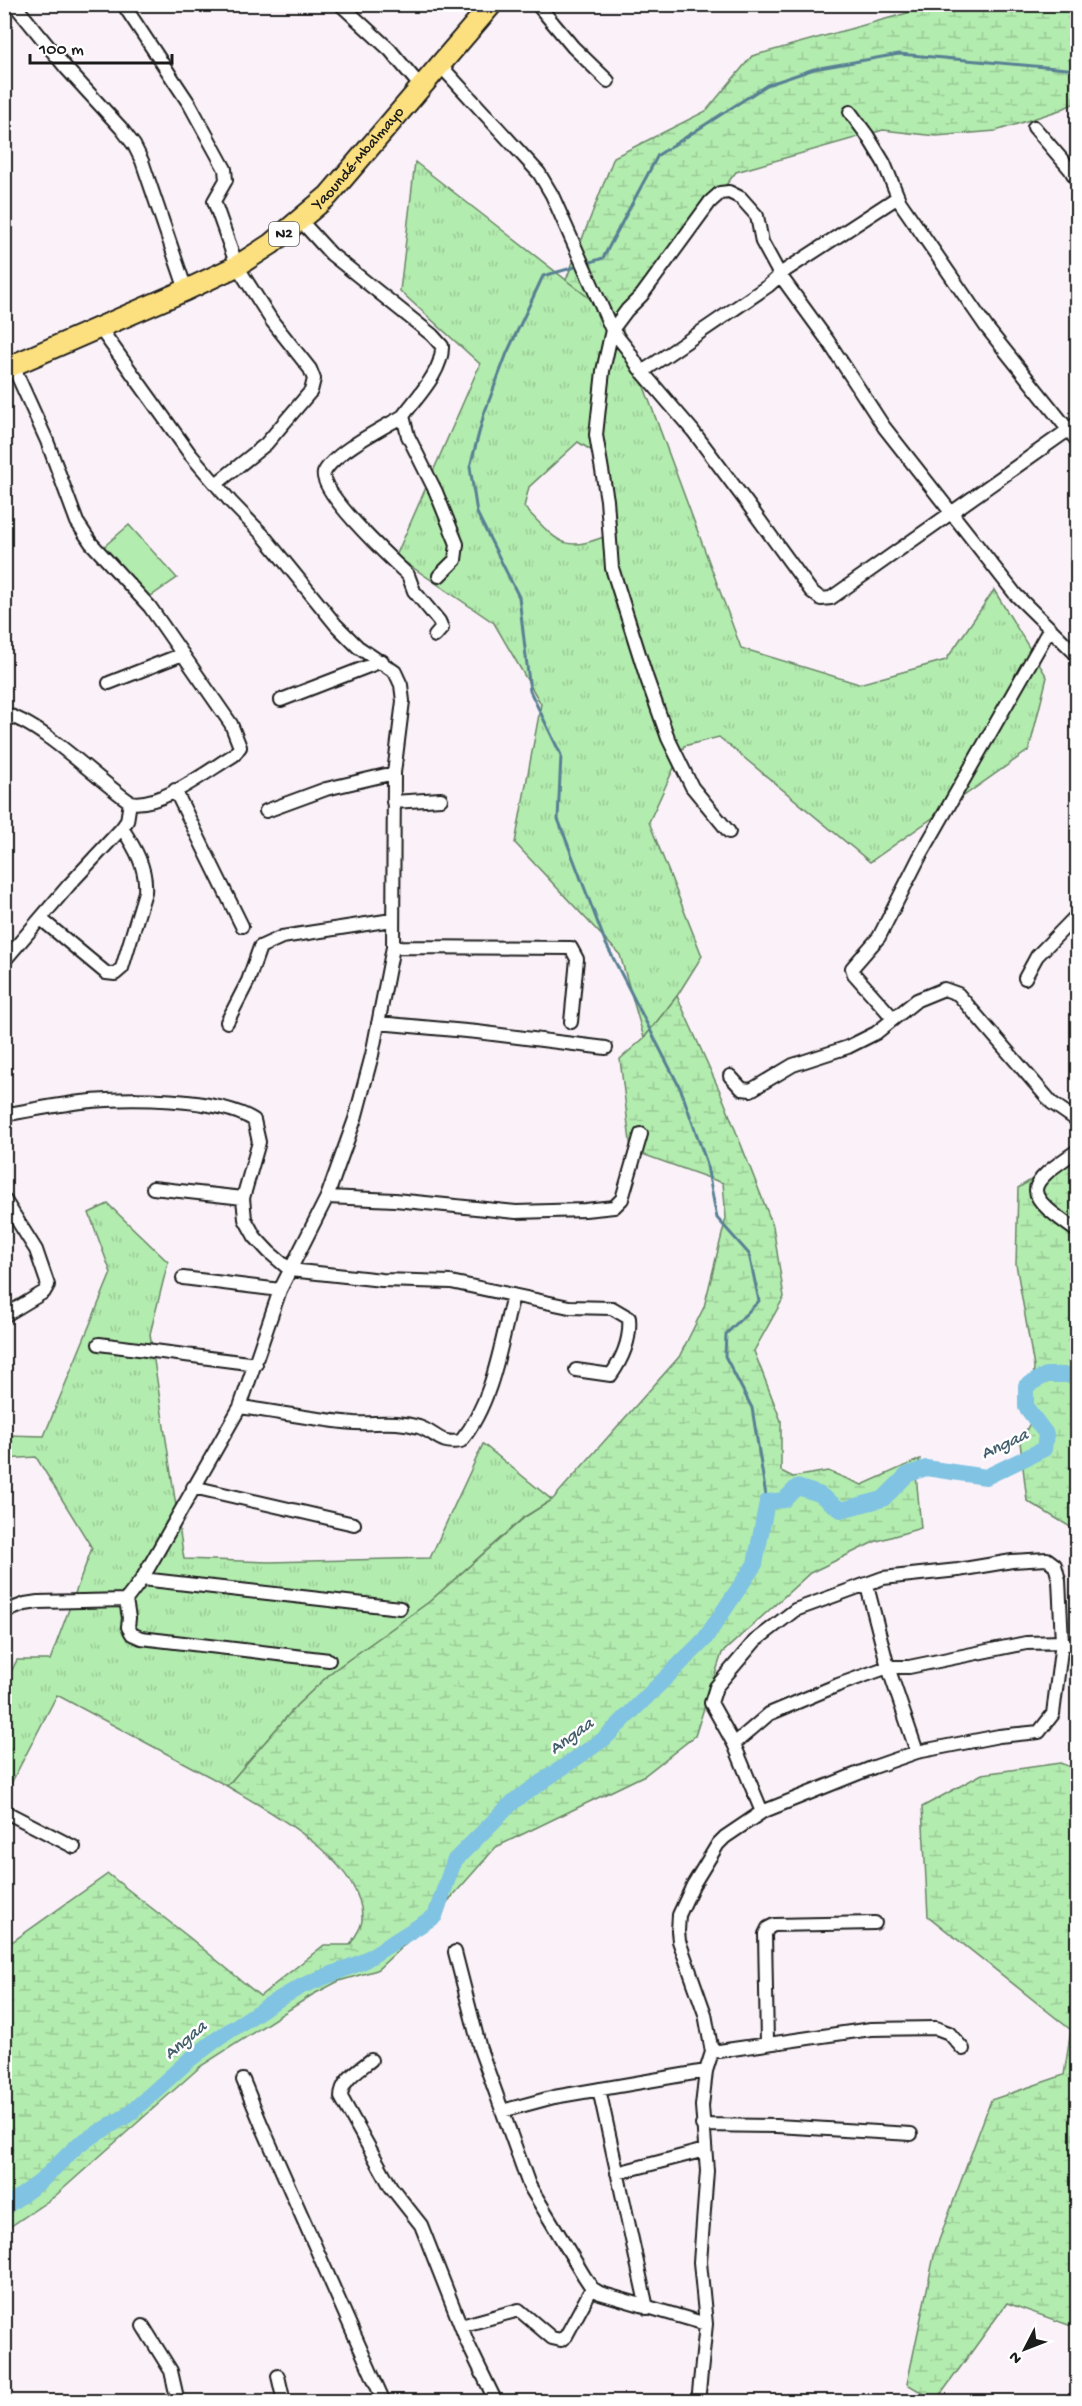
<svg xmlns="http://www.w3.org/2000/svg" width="1082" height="2406" font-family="'Gochi Hand',sans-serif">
	<defs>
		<pattern id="grass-tufts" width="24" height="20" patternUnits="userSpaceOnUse" patternTransform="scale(1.5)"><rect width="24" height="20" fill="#b3ecaf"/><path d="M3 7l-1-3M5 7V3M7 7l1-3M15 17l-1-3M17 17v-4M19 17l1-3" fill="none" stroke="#99ca96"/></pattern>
		<pattern id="wetland-marsh" width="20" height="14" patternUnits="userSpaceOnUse" patternTransform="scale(1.5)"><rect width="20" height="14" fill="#b3ecaf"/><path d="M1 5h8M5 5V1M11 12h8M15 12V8" fill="none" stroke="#99ca96"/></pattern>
	</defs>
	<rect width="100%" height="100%" fill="#fbf2f9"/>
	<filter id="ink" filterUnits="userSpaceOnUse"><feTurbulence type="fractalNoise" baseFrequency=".0167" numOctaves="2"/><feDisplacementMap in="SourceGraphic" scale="12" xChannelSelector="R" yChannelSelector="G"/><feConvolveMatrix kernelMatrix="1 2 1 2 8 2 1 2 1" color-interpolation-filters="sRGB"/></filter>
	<g filter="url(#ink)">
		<path fill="url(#grass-tufts)" stroke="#688466" stroke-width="1.5" fill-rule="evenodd" d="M415,162L620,322L741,648L859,684L946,660L994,590L1047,677L1029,750L870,862L719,737L684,746L649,822L702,956L677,996L644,1038L620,955L515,843L541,704L494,623L396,556L480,364L400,291ZM578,442L605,459L613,533C563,555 559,543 524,507L529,487Z
			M108,1204L168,1262L150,1334L184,1559L269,1562L430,1558L483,1444L552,1500L524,1517L429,1602L333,1671L297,1705L227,1786L57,1695L5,1795V1684L17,1660H50L92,1548L36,1457L5,1459V1435L44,1436L111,1273L89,1213Z"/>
		<path fill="url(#wetland-marsh)" stroke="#688466" stroke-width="1.5" d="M1062,4L1077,6V102L1060,110L996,131L936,136L883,130L736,172L620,322L566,280L614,157L706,111L752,56L918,10Z
			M677,996L722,1096L773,1226L784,1297L754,1351L781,1421V1471L793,1477L828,1471L862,1485L920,1459L916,1474L921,1528L874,1542L810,1573L722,1653L695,1736L645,1775L496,1847L435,1916L377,1970L339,1981L312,1995L201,2066L54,2197L5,2230V1947L108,1874L190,1938L260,1996L324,1945H350C354,1937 362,1928 362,1920C364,1861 270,1812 227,1786L297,1705L333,1671L429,1602L525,1517L552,1500L679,1357L704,1307L726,1218L723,1183L631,1150L620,1059L644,1038Z
			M1077,1151V1531L1027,1501L1020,1442L1030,1423L1034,1367L1016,1264L1018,1188Z
			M1060,1763L1078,1770L1077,2328L1007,2303L936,2401L907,2384L935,2251L991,2100L1064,2075L1071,2030L928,1916L922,1807L982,1774Z"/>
		<path fill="#b3ecaf" stroke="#688466" stroke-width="1.5" d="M129,525L177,578L151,596L144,597L101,549Z"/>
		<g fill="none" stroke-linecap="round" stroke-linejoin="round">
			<path stroke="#598093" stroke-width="3" d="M585,264L603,258L658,155L767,85L814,69L899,54L1078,70
				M579,266L543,276L507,353L484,414L470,467L477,513L519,597L530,691L561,755L558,819L606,944L681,1090L706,1161L717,1218L749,1254L759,1301L726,1334L725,1356L752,1408L767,1502"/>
			<path stroke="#81c3e2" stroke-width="16" d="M4,2208L40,2182L79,2144L128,2115L189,2060L220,2037L272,2003L302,1986L362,1962L435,1916L454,1861L514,1801L604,1739L704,1640L755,1564L767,1502L784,1500L797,1487L819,1494L841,1510L883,1499L907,1475L926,1468L986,1477L1044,1449L1046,1434L1026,1407V1386L1046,1375H1078"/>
			<g stroke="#1c1c1c" stroke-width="16">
				<path id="minor" d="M14,4L66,68L121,128L134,145L142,161L186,290
					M123,4L190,105L225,169L226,180L214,201L237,266L272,321L310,369L314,379L311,391L266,444L216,484
					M340,4L390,50L422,88
					M537,4L573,47L608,81
					M440,65L539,173L552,195L612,330L628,350L639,368L693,431L747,503L811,591L821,599L831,598L1078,423
					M850,112L867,135L884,163L900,202L987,328L1078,442
					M1034,127L1070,169L1078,182
					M301,221L331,254L432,335L442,346C443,371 417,397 403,416L408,436L436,492L457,544L455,560L439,576
					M642,372L768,286L786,270L898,197
					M403,416C383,428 333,453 324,473C317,490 394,562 408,575L414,591L439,621L442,628L435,636
					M109,683L183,654
					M281,700L382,661
					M4,714C42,723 96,779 130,802C161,808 207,771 234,755L240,747L231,724L150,607L91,543L77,522L47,441L13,366
					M175,790L242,926
					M393,802L441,799
					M266,811L326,789L394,773
					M729,832L692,787L668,738L646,676L612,568L607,500L596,435L603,371L612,330L627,310L642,295L710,202L720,193L729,192L741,198L757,216L762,242L780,275L828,341L884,427L1016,595L1078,656
					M41,919L106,973L115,974L122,968L145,892C147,868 135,848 122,828
					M393,947L571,948L577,959L571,1022
					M4,961L69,885L122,828L127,821L130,802
					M1025,978L1037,956L1078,914
					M893,1018L854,974L852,968L879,937L919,858L1049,630
					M227,1022L248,981L260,947L282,937L392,920
					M378,1023L477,1032L606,1048
					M730,1076L742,1089L751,1090L793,1065L848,1047L876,1033L917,1000L944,989L958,994L1052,1103L1078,1121
					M4,1115C30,1110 56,1105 82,1102C125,1097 218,1097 254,1120L259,1142L243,1198L245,1219L255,1237L269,1252L290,1270L382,1280L451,1282L569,1307L612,1308L629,1318C631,1339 623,1358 611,1375L576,1370
					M1078,1150C1022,1188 1022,1192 1078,1232
					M153,1188L243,1198
					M327,1197L395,1200L516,1212L585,1210L614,1207L622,1199L641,1134
					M4,1199L36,1250L48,1285L44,1292L4,1316
					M183,1278L280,1290
					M99,1344L256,1364
					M240,1407C278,1412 316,1420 355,1423C377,1424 396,1420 419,1427C437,1433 439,1445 461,1441C493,1402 501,1343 513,1295
					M193,1487L354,1524
					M142,1579L400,1608
					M867,1586L888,1667L917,1752
					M126,1600L129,1618L128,1627L132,1634L141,1638L329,1660
					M4,1612L25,1604L38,1602L126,1600L142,1579L240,1407L280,1290L327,1197L355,1119L372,1055L393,947L394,773L403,701L401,685L395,672L358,647L336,625L263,535L231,502L190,454L99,327
					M734,1744L769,1714L838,1685L888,1667H909L1026,1643L1062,1642L1078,1646
					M4,1811L74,1847
					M455,1952L480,2049L529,2185L584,2276L592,2288L600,2293L706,2324
					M767,2043L765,1934L768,1928L774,1925L875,1923
					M712,2052L871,2029L936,2028L949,2033L963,2049
					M371,2060C359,2070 341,2080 341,2097L391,2187L421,2225L468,2344L496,2402
					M243,2080L262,2126L384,2402
					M599,2089L647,2308
					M502,2111L554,2097L706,2071
					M702,2125L777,2126L911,2134
					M617,2173L705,2150
					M143,2326L171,2371L178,2402
					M461,2326L519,2310L552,2338L561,2340L566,2336L592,2288
					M278,2376L284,2402
					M698,2402L706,2324L700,2262L707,2171L702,2106L706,2071L712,2052L705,2014L679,1941L678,1931L679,1915L693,1885L718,1844L725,1837L762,1812L874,1767L917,1752L999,1736L1039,1732L1053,1714L1062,1642L1059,1580L1055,1565L1047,1559L1012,1561L958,1570L883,1578L795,1610L755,1641L716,1687L711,1703L734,1744L762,1812"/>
			</g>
			<g stroke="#1c1c1c" stroke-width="24">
				<g id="trunk">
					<path id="s1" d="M4,369L186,290L237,266L271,244L328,196L492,4"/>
				</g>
			</g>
			<use href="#minor" stroke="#fff" stroke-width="12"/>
			<use href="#trunk" stroke="#fce080" stroke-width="20"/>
		</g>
	</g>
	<g text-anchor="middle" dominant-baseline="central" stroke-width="5" stroke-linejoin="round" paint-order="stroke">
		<rect fill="#fff" stroke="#606060" stroke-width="1.5" x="269" y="222" width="30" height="24" rx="4.5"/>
		<g font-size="15" font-weight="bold" fill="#1c1c1c">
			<text x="284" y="234">N2</text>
		</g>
		<g font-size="16" fill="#1c1c1c" stroke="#fff">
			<text stroke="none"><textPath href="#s1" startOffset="418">Yaoundé-Mbalmayo</textPath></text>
		</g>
		<g font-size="18" font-style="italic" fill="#445f6b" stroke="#fff">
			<text transform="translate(1005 1445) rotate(-25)">Angaa</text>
			<text transform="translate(572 1737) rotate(-36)">Angaa</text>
			<text transform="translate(186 2041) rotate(-40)">Angaa</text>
		</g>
	</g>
	<rect width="1082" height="2406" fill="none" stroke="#fff" stroke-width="24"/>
	<rect x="12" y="12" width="1058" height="2382" fill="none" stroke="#1c1c1c" stroke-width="2" filter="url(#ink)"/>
	<g transform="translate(1025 2349) rotate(228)" stroke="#ffffff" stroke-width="4.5" paint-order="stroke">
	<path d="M0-4.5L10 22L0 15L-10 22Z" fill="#1c1c1c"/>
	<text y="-9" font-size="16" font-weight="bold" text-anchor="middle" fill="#1c1c1c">N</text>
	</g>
	<path d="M30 54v9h142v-9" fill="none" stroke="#1c1c1c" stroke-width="3"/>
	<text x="39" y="54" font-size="18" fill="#1c1c1c" stroke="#ffffff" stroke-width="4.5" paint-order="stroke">100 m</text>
</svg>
